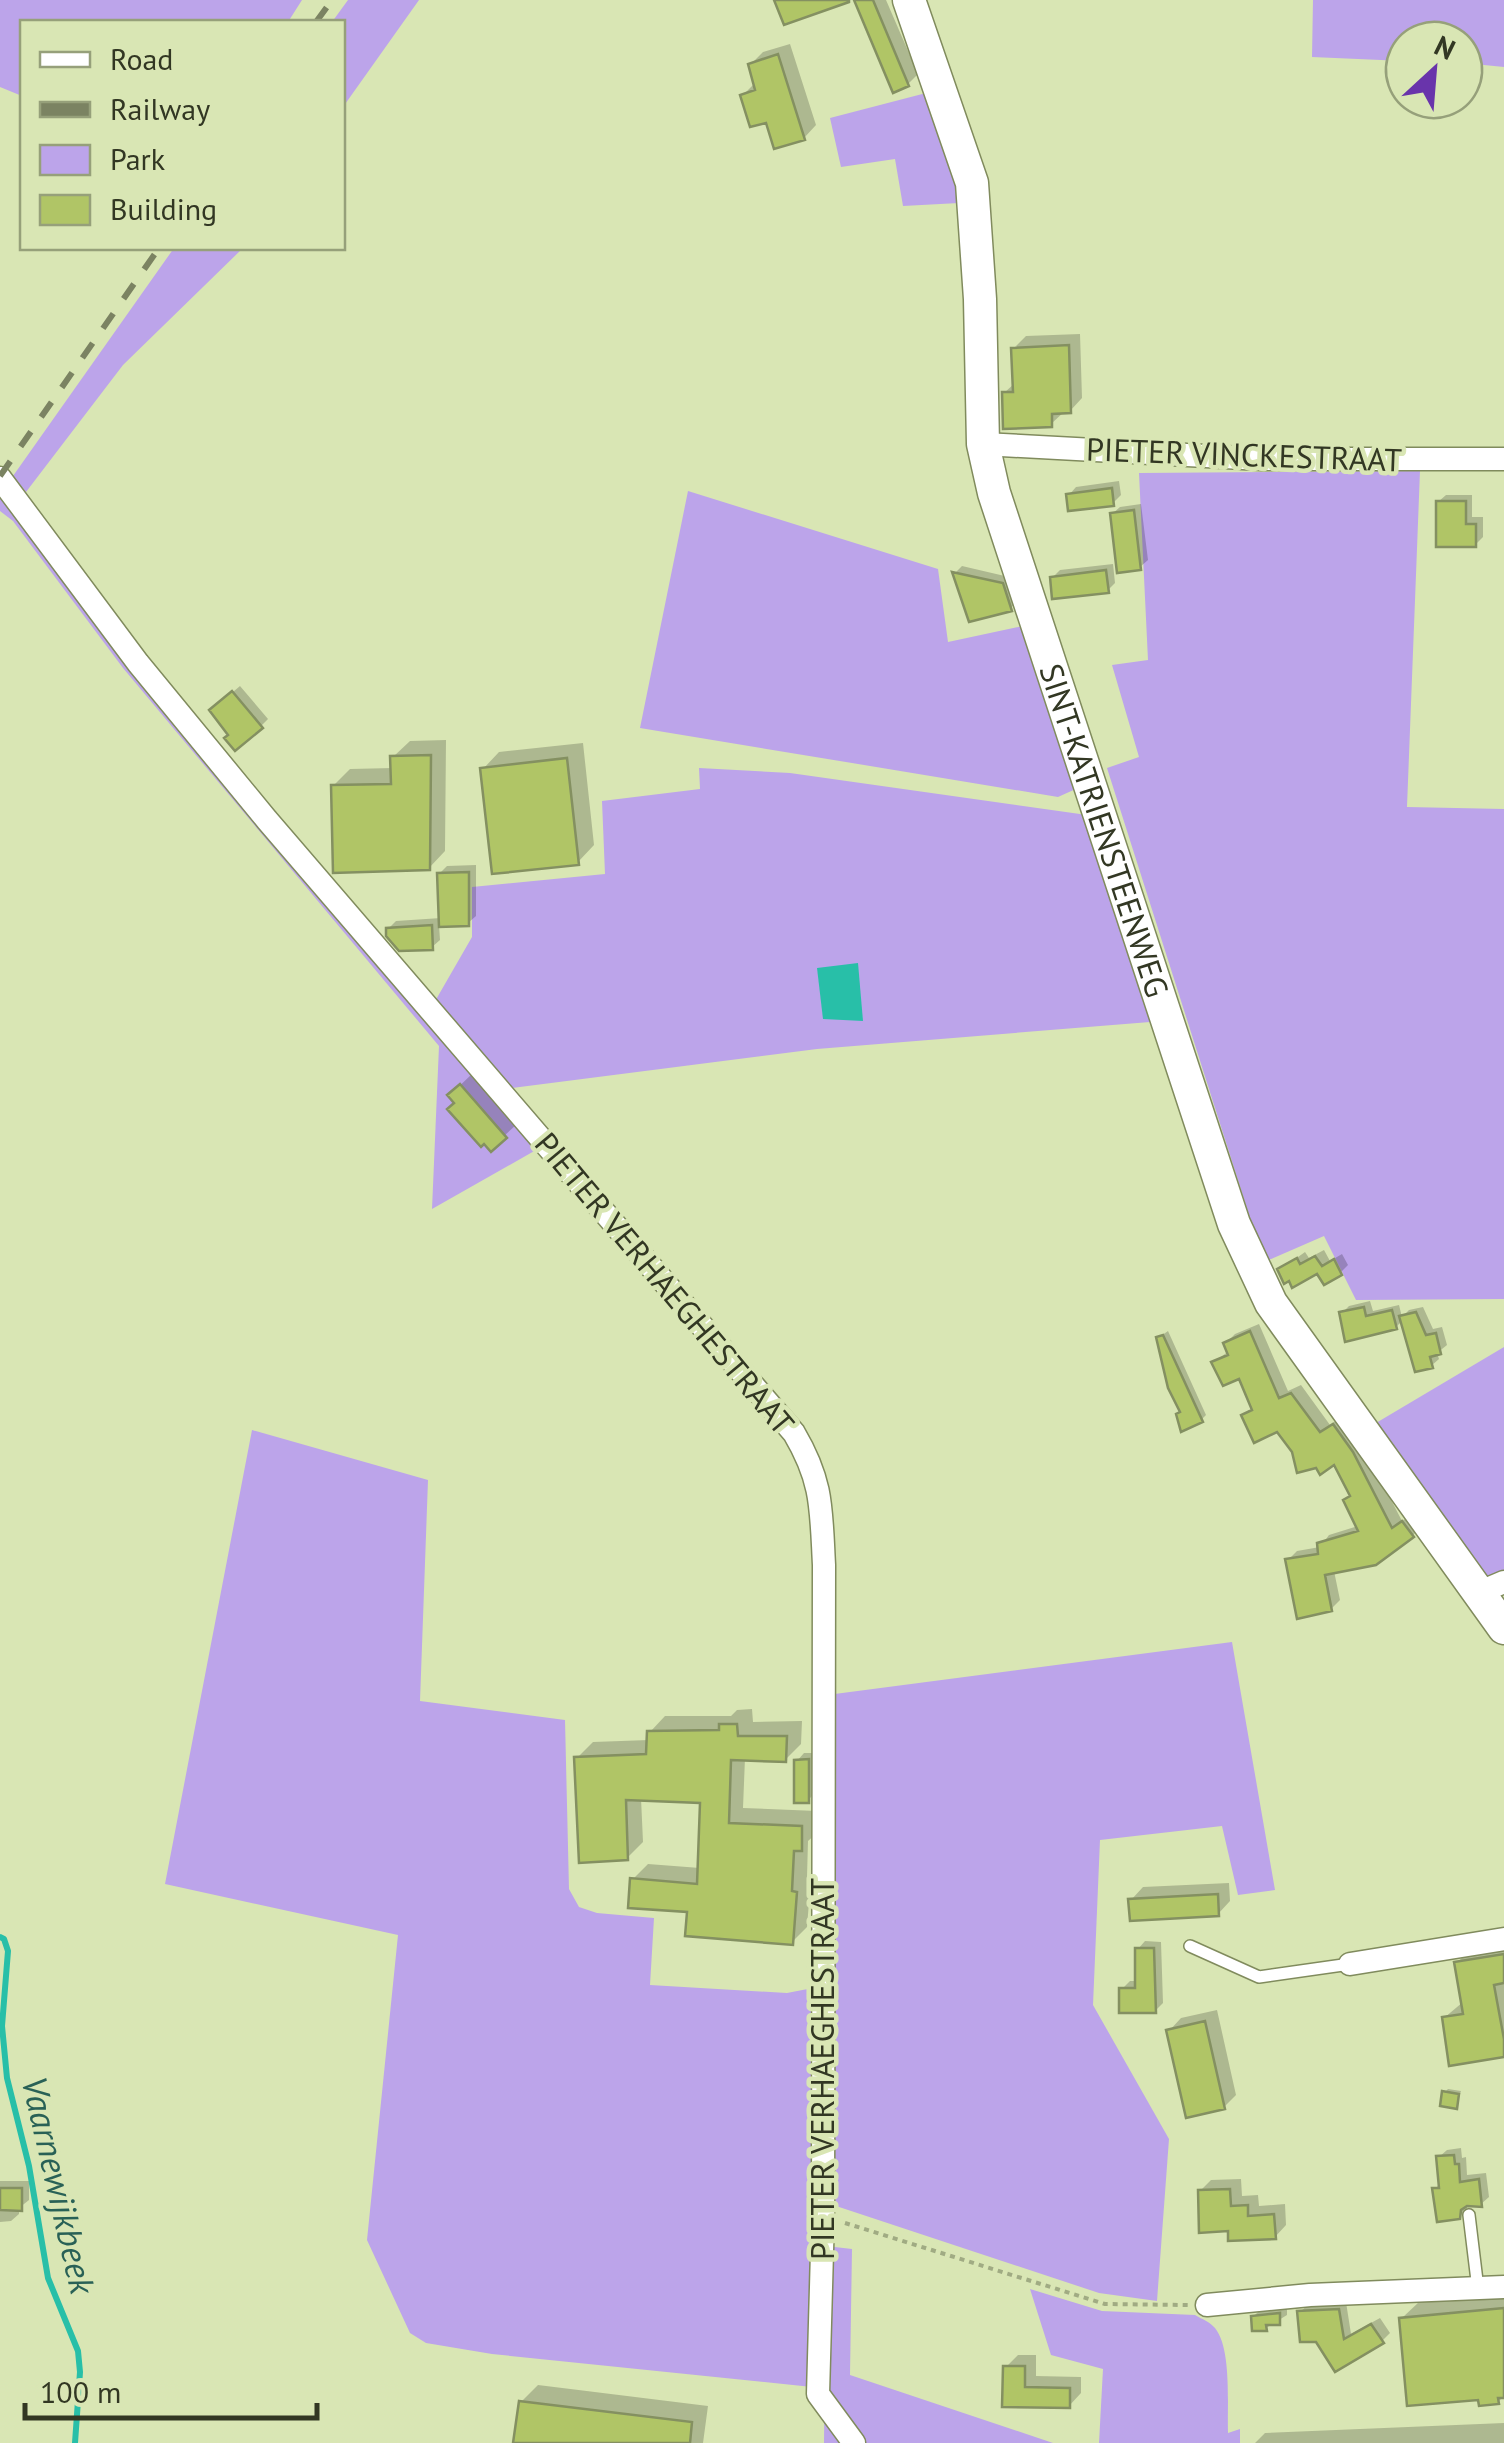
<svg xmlns="http://www.w3.org/2000/svg" width="1504" height="2443" font-family="'PT Sans',sans-serif">
	<rect width="100%" height="100%" fill="#d9e6b4"/>
	<path fill="#bca4ea" d="M0,0H302L288,22H22V96L0,87Z
		M348,0H419L343,107L342,22H332Z
		M1313,0H1504V67L1464,63V40H1404V61L1312,57Z
		M930,92L951,163L959,203L903,206L895,159L841,167L830,118Z
		M174,248H243L123,365L26,492L13,476Z
		M1420,471L1407,807L1504,809V1299L1356,1300L1324,1236L1264,1262L1107,768L1139,757L1112,665L1148,660L1139,473Z
		M688,491L938,569L948,642L1023,626L1078,788L1058,797L640,728Z
		M0,493L536,1150L432,1209L439,1046L123,668L13,521L0,511Z
		M699,768L790,773L1087,815L1150,1022L817,1049L512,1088L434,1003L472,937V887L605,874L602,801L700,789Z
		M1504,1347V1574L1486,1579L1376,1423Z
		M252,1430L428,1480L420,1701L565,1720L569,1889L579,1907L597,1913L654,1918L650,1985L787,1993L818,1987L812,2387L492,2354L426,2343L410,2333L367,2240L398,1935L165,1884Z
		M1232,1642L1275,1890L1238,1895L1222,1826L1100,1840L1093,2005L1169,2139L1157,2301L1099,2293L830,2204L827,1695Z
		M826,2246L852,2249L850,2375L1053,2443H824Z
		M1030,2289L1102,2311L1195,2315C1202,2319 1210,2322 1215,2328C1232,2349 1227,2406 1228,2433L1240,2429V2443H1099L1103,2369L1051,2355Z"/>
	<path fill="#28bfa8" d="M858,963L863,1021L823,1019L817,968Z"/>
	<path fill="#0003" d="M857,0H886L918,74L908,84Z
		M790,44L816,125L804,138L768,120L743,95L756,82L750,65L763,52Z
		M1080,334L1082,398L1070,411H1065L1051,424L1004,393L1015,383L1013,349L1026,336Z
		M1119,481L1121,495L1113,503L1069,495L1076,487Z
		M1446,495H1472V517H1483V537L1475,545L1438,502Z
		M1141,504L1148,560L1140,567L1112,514L1120,507Z
		M1113,564L1115,583L1107,591L1052,578L1060,570Z
		M962,566L1009,577L1017,601L1010,609L962,599L955,573Z
		M240,686L268,719L261,726L231,735L220,703Z
		M446,740L445,851L429,868L333,786L350,769L393,768V757L410,741Z
		M583,743L594,845L578,862L483,769L499,752Z
		M476,865V916L468,923L439,925L440,940L432,947L388,929L396,921L441,918L439,874L447,866Z
		M473,1073L517,1124L491,1148L450,1095Z
		M1324,1250L1330,1261L1342,1254L1348,1265L1340,1273L1280,1270L1305,1252L1309,1258Z
		M1370,1301L1373,1311L1399,1305L1402,1317L1409,1310L1423,1307L1433,1329L1442,1327L1447,1345L1437,1353L1439,1359L1431,1366L1403,1320L1396,1327L1342,1313L1349,1306Z
		M1259,1324L1288,1391L1301,1385L1330,1425L1343,1416L1361,1442L1402,1521L1412,1514L1422,1527L1413,1535L1334,1571L1340,1600L1331,1609L1288,1560L1297,1551L1320,1547L1329,1535L1358,1526L1352,1494L1334,1462L1295,1451L1277,1429L1244,1415L1253,1406L1240,1375L1214,1362L1229,1351L1226,1343L1235,1334Z
		M1168,1331L1206,1415L1201,1420L1158,1338Z
		M752,1709L753,1722L802,1721L801,1744L785,1760L745,1758L743,1808L817,1811V1833L808,1841L807,1877H811L807,1927L792,1942L633,1879L648,1864L700,1868L703,1800L641,1798L643,1842L627,1858L577,1758L593,1742L649,1740L650,1732L665,1716H731L737,1710Z
		M804,1753H815V1793L808,1800L797,1761Z
		M1229,1883L1230,1901L1218,1914L1131,1900L1143,1887Z
		M1145,1941L1161,1942L1163,2003L1155,2011L1122,1989L1130,1981H1137L1138,1949Z
		M1504,1941V2057L1444,2018L1463,2002L1457,1963L1472,1947Z
		M1217,2010L1236,2095L1224,2107L1169,2031L1181,2018Z
		M1448,2089L1461,2091L1456,2106L1445,2092Z
		M1461,2148L1462,2158L1466,2157L1467,2175L1486,2173L1489,2197L1481,2204L1467,2203V2209L1459,2217L1435,2189L1441,2183L1439,2157L1447,2150Z
		M1241,2179L1242,2196L1258,2195L1259,2206L1285,2204L1286,2225L1275,2237L1230,2229L1200,2191L1211,2180Z
		M0,2181H29V2200L19,2208V2214L11,2221L0,2222Z
		M1504,2294V2396L1498,2402L1402,2318L1419,2302Z
		M1346,2302L1351,2334L1380,2318L1390,2333L1382,2341L1317,2339L1300,2312L1308,2305Z
		M1287,2306V2315L1266,2328L1253,2317L1261,2309Z
		M1018,2355H1036V2376L1081,2377V2393L1069,2406L1005,2404L1006,2367Z
		M538,2385L708,2406L703,2443H516L521,2402Z
		M1504,2423V2443H1255L1265,2433Z"/>
	<g fill="none" stroke-linecap="round" stroke-linejoin="round">
		<path stroke="#28bfa8" stroke-width="6" d="M0,1937L4,1939L8,1951L2,2026L7,2078L29,2166L48,2278L78,2351L80,2372L75,2443"/>
	</g>
	<path fill="#b0c566" stroke="#849061" stroke-width="2.5" d="M774,0H849V2L784,25Z
		M854,0H873L909,86L893,93Z
		M778,54L805,140L774,149L766,123L750,127L740,95L755,90L748,64Z
		M1069,345L1071,413L1052,414V427L1003,429L1002,392H1013L1011,348Z
		M1112,488L1114,506L1068,511L1066,494Z
		M1436,501H1466V524H1476V547H1436Z
		M1134,510L1141,570L1117,573L1110,513Z
		M1106,570L1109,593L1052,599L1050,577Z
		M952,572L1003,583L1012,611L969,622Z
		M232,691L263,728L235,751L224,738L228,735L209,710Z
		M431,755L430,870L333,873L331,785L391,784L390,756Z
		M567,758L579,865L492,874L480,768Z
		M469,872V926L439,927L437,873Z
		M432,925L433,950L399,951L386,936V928Z
		M460,1084L507,1138L491,1152L484,1144L481,1147L447,1109L454,1103L447,1095Z
		M1315,1256L1322,1266L1334,1259L1342,1275L1324,1285L1317,1274L1292,1288L1289,1281L1284,1284L1277,1269L1297,1258L1300,1264Z
		M1364,1307L1366,1316L1392,1310L1397,1329L1345,1342L1339,1312Z
		M1416,1312L1426,1335L1436,1333L1441,1354L1430,1357L1433,1368L1415,1372L1399,1316Z
		M1250,1331L1279,1398L1291,1393L1320,1432L1333,1424L1353,1452L1392,1528L1402,1521L1414,1537L1376,1565L1325,1575L1332,1611L1297,1619L1285,1559L1318,1554L1317,1543L1358,1531L1343,1500L1350,1496L1334,1465L1320,1475L1316,1468L1297,1473L1292,1452L1277,1432L1254,1443L1241,1415L1252,1410L1239,1379L1223,1386L1211,1362L1228,1355L1223,1343Z
		M1163,1335L1203,1422L1181,1432L1176,1414L1180,1412L1168,1388L1156,1337Z
		M719,1724H737L738,1736H787L786,1762L731,1760L729,1823L802,1826V1851H794L792,1891L797,1892L793,1945L685,1936L687,1912L628,1908L630,1878L697,1884L700,1803L626,1800L628,1860L579,1863L574,1757L646,1754L647,1731L719,1730Z
		M809,1759V1803H794V1760Z
		M1218,1894L1219,1916L1130,1921L1128,1899Z
		M1135,1948H1154L1156,2013H1119V1988H1135Z
		M1504,1954V1983L1494,1985L1504,2039V2057L1449,2066L1442,2017L1463,2014L1454,1962Z
		M1205,2021L1225,2109L1186,2118L1166,2030Z
		M1442,2091L1459,2094L1457,2109L1440,2106Z
		M1454,2155L1455,2164H1459L1460,2182L1479,2179L1482,2207L1467,2206L1461,2210L1460,2219L1437,2222L1432,2188H1439L1436,2156Z
		M0,2188H22V2211L0,2210Z
		M1230,2189L1231,2206L1248,2205V2216L1274,2214L1276,2239L1228,2241V2231L1199,2233L1198,2190Z
		M1504,2308V2398H1498L1499,2404L1479,2406L1478,2400L1407,2406L1399,2318Z
		M1339,2309L1344,2339L1371,2324L1384,2343L1335,2372L1316,2342H1300L1297,2311Z
		M1280,2313V2325H1266L1267,2331H1252L1251,2316Z
		M1003,2366H1025V2387L1070,2388V2408L1002,2407Z
		M519,2401L692,2422L690,2443H513Z"/>
	<g fill="none" stroke-linecap="round" stroke-linejoin="round">
		<g stroke="#808b5d" stroke-width="14">
			<path id="lane" d="M1190,1946L1259,1977L1350,1964
				M1469,2215L1478,2289"/>
		</g>
		<g stroke="#808b5d" stroke-width="25">
			<path id="street" d="M983,444L1261,459H1504
				M0,478L138,663L267,820L794,1433C823,1482 821,1509 824,1565L823,2216L818,2394L854,2443
				M1478,1593L1504,1582
				M1350,1964L1504,1939
				M1207,2305L1310,2295L1504,2287"/>
		</g>
		<g stroke="#808b5d" stroke-width="35">
			<g id="secondary">
				<path id="s1" d="M909,0L972,183L980,299L983,444L994,493L1234,1224L1271,1303L1504,1628"/>
			</g>
		</g>
		<path stroke="#a0ab83" stroke-width="4" stroke-dasharray="5 5" stroke-linecap="butt" d="M845,2223L1105,2304L1188,2305"/>
		<use href="#lane" stroke="#fff" stroke-width="11"/>
		<use href="#street" stroke="#fff" stroke-width="22"/>
		<use href="#secondary" stroke="#fff" stroke-width="32"/>
		<path stroke="#7b8362" stroke-width="6" stroke-dasharray="18 18" stroke-linecap="butt" d="M316,22L332,0
			M0,476L159,248"/>
	</g>
	<g text-anchor="middle" dominant-baseline="central" stroke-width="9" stroke-linejoin="round" paint-order="stroke">
		<g font-size="32" fill="#323723" stroke="#d9e6b4">
			<text transform="translate(1244 454) rotate(2)">PIETER VINCKESTRAAT</text>
			<text stroke="none"><textPath href="#s1" startOffset="860">SINT-KATRIENSTEENWEG</textPath></text>
			<text transform="translate(665 1283) rotate(50)">PIETER VERHAEGHESTRAAT</text>
			<text transform="translate(822 2069) rotate(-90)">PIETER VERHAEGHESTRAAT</text>
		</g>
		<g font-size="35" font-style="italic" fill="#296156" stroke="#d9e6b4">
			<text transform="translate(59 2185) rotate(77)">Vaarnewijkbeek</text>
		</g>
	</g>
	<rect x="20" y="20" width="325" height="230" fill="#d9e6b4" stroke="#96a07a" stroke-width="2.5"/>
	<rect x="40" y="52" width="50" height="15" fill="#ffffff" stroke="#96a07a" stroke-width="2.5"/>
	<text x="110" y="70" font-size="30" fill="#323723">Road</text>
	<rect x="40" y="102" width="50" height="15" fill="#7b8362" stroke="#96a07a" stroke-width="2.5"/>
	<text x="110" y="120" font-size="30" fill="#323723">Railway</text>
	<rect x="40" y="145" width="50" height="30" fill="#bca4ea" stroke="#96a07a" stroke-width="2.5"/>
	<text x="110" y="170" font-size="30" fill="#323723">Park</text>
	<rect x="40" y="195" width="50" height="30" fill="#b0c566" stroke="#96a07a" stroke-width="2.5"/>
	<text x="110" y="220" font-size="30" fill="#323723">Building</text>
	<g transform="translate(1434 70) rotate(26)"><circle r="48" fill="#d9e6b4" stroke="#96a07a" stroke-width="2.5"/>
	<path d="M0-8L18 38L0 25L-18 38Z" fill="#6934ab"/>
	<text y="-15" font-size="28" font-weight="bold" text-anchor="middle" fill="#323723">N</text>
	</g>
	<path d="M25 2403v15h292v-15" fill="none" stroke="#323723" stroke-width="5"/>
	<text x="40" y="2403" font-size="30" fill="#323723" stroke="#d9e6b4" stroke-width="8" paint-order="stroke">100 m</text>
</svg>
